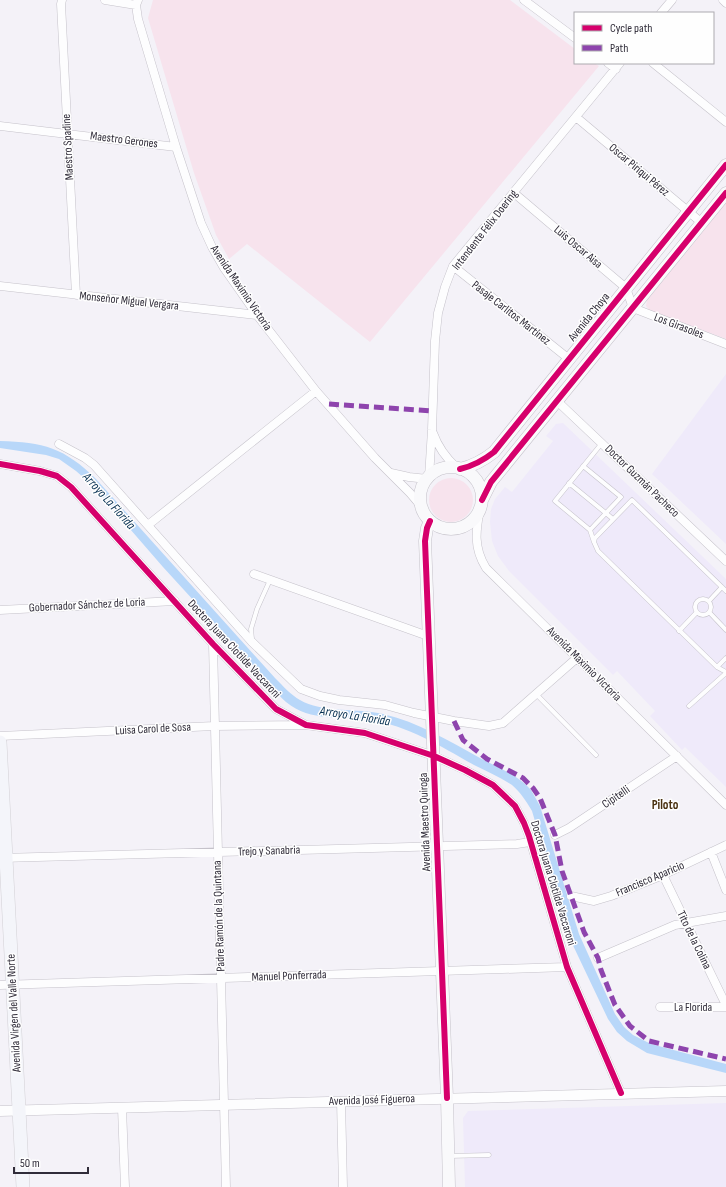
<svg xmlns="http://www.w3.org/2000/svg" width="726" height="1187" font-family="'Sofia Sans Condensed',sans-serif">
	<rect width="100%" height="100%" fill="#f4f2f8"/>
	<path fill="#efeafa" d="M726,374V544L652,474Z
		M563,423L726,579V787L685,747L682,750L650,716L655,711L617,671L613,675L509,571L498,556L492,541L490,522L491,509L495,499L505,487L512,492L553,441L546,436L556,424Z
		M726,1103V1187H465L463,1118L468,1111Z"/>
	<path fill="#f7e3ed" d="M153,0H510L575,49V63H594L599,66L370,342L247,244L229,259L216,235L194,173L148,18Z
		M726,202V339L649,310L646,306L647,300Z
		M429 500a22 22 0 1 1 44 0a22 22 0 1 1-44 0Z"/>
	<path fill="#b8d7f9" d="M0,441C43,442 65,448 96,479L275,678C283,686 291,695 300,700C321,713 358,708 383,714C418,722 449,741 480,758C497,767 518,775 531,790C534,795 537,801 540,806L579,934L615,1014L624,1027L633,1035L651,1044L726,1064V1073L647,1053L627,1041L617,1032L608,1019L569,937L532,811C526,801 521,793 512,785C500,777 486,771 474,765C442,747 408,726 371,720C342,715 311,723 286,702C280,697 275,690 270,684L163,567L91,484L76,471L59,459L46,455L0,448Z"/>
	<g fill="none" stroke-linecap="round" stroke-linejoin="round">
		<g stroke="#c5c2ca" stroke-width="5">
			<path id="service" d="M583,466L621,497L590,530
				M569,483L613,519
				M594,542L590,530L555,501L602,443
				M726,591L632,500L595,538L594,542L598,551L717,667L726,672
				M695 607a8 8 0 1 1 16 0a8 8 0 1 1-16 0Z
				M709,601L722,587
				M709,612L726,630
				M679,631L697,612
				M252,639L251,629L257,609L270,580
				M717,667L726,658
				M536,694L596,755
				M689,706L726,673
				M449,1156L489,1155"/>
		</g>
		<g stroke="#c5c2ca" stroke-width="9">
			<path id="minor" d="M62,0L61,4L76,295
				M105,0L136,5
				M138,0L136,5L138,19L176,147L201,223L212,247L224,268L257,315L316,391L375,458L410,493L421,506
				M524,0L575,38
				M723,0L726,3
				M661,13L672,0
				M608,63L616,69
				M653,63L726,122
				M576,117L702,223
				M0,126L176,147
				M514,193L626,288L633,308L726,344
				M453,266L569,359
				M0,286L257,315
				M557,401L726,561
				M433,433C438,447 446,458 457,468
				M59,444L85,458L94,465L252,642L301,689L320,696L339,700L385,705L414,713L454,721L489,726L503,723L578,657
				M0,464L40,471L57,476L71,487L213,644L276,709L306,725L365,733L434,756L465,770L493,785L515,806L524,823L529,836L567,967L621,1093
				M391,473L409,477L427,479
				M429,477L432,430L435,341L438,313L445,287L453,266L620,63
				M480,508C476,530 473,547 486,568L726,805
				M148,525L316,391
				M254,574L428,636
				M0,610L175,601
				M213,644L226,1187
				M0,736L214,726L305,725
				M555,835L569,828L677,756
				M711,852L726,890
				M1,858L517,844L530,842
				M663,875L726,1005
				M571,896L594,901L611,896L663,875L726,845
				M598,958L675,925L726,916
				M0,985L567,967
				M660,1007H726
				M341,1101L343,1187
				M122,1108L125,1187"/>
		</g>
		<g stroke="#c5c2ca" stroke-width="11">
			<path id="tertiary" d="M0,1111L726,1091"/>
		</g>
		<g stroke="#c5c2ca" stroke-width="13">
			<path id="secondary" d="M420 498a31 31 0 1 1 62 0a31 31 0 1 1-62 0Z
				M460,469C473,466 484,460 494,452L726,165
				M482,500L491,482L726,193
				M430,521L427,528L425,541L447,1098L449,1187"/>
		</g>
		<g stroke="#d2d0d5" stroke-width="14">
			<path id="primary" d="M0,742L23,1187"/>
		</g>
		<use href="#service" stroke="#fdfdfe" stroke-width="4"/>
		<use href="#minor" stroke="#fdfdfe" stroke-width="8"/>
		<use href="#tertiary" stroke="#fdfdfe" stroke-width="10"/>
		<use href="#secondary" stroke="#f9f9fb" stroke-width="12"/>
		<use href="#primary" stroke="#f4f5fa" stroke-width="13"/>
		<path stroke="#8e44ad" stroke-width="5" stroke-dasharray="10 5" stroke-linecap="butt" d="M329,404L432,411
			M454,721L463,740L487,759L523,778L533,788L540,798L555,835L562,871L584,932L598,958L601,970L615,1005L630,1026L649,1041L726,1059"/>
		<g stroke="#fefefe" stroke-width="8">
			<path id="cycleway" d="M0,464L40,471L57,476L71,487L213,644L276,709L306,725L365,733L434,756L465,770L493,785L515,806L524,823L529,836L567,967L621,1093
				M460,469C473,466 484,460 494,452L726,165
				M482,500L491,482L726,193
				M430,521L427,528L425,541L447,1098"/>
		</g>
		<use href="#cycleway" stroke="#d6006c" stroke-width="6"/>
	</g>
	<g text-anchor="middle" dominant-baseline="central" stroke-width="3" stroke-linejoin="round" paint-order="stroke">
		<g font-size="12" fill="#302c39" stroke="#fefefe">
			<text transform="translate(124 140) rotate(7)">Maestro Gerones</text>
			<text transform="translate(68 147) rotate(-93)">Maestro Spadine</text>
			<text transform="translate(639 170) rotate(40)">Oscar Piriqui Pérez</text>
			<text transform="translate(485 230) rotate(-52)">Intendente Félix Doering</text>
			<text transform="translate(578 247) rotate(40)">Luis Oscar Aisa</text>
			<text transform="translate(241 288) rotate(56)">Avenida Maximio Victoria</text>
			<text transform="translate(129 301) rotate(6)">Monseñor Miguel Vergara</text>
			<text transform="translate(511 313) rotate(38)">Pasaje Carlitos Martínez</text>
			<text transform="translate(589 317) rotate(-51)">Avenida Choya</text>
			<text transform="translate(679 326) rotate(21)">Los Girasoles</text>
			<text transform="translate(642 481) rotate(44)">Doctor Guzmán Pacheco</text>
			<text transform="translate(87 605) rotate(-3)">Gobernador Sánchez de Loria</text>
			<text transform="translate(234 649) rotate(47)">Doctora Juana Clotilde Vaccaroni</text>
			<text transform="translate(584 664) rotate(45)">Avenida Maximio Victoria</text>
			<text transform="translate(153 729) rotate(-3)">Luisa Carol de Sosa</text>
			<text transform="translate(616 797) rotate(-34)">Cipitelli</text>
			<text transform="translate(425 822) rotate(-92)">Avenida Maestro Quiroga</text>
			<text transform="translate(269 851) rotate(-2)">Trejo y Sanabria</text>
			<text transform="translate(650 879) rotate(-23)">Francisco Aparicio</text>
			<text transform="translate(553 883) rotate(73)">Doctora Juana Clotilde Vaccaroni</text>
			<text transform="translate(219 916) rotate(-92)">Padre Ramón de la Quintana</text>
			<text transform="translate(694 940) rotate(64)">Tito de la Colina</text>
			<text transform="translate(289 976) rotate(-2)">Manuel Ponferrada</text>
			<text x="693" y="1007">La Florida</text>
			<text transform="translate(14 1013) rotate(-93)">Avenida Virgen del Valle Norte</text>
			<text transform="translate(372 1100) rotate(-2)">Avenida José Figueroa</text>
		</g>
		<g font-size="13" font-style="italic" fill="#002b4e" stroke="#fefefe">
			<text transform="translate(109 501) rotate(48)">Arroyo La Florida</text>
			<text transform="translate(355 716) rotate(9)">Arroyo La Florida</text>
		</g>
		<g font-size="13" font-weight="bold" fill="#4a310f" stroke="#fefefe">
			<text x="665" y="805">Piloto</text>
		</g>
	</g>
	<rect x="574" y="12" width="140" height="52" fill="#fefefe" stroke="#acaaaf"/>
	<rect x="582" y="25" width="20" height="6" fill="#d6006c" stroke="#acaaaf"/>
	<text x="610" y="32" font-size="12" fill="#302c39">Cycle path</text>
	<rect x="582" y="45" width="20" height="6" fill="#8e44ad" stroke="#acaaaf"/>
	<text x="610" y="52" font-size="12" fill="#302c39">Path</text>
	<path d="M14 1167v6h74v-6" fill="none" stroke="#302c39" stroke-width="2"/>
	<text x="20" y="1167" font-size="12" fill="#302c39" stroke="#fefefe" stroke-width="3" paint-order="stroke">50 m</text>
</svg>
